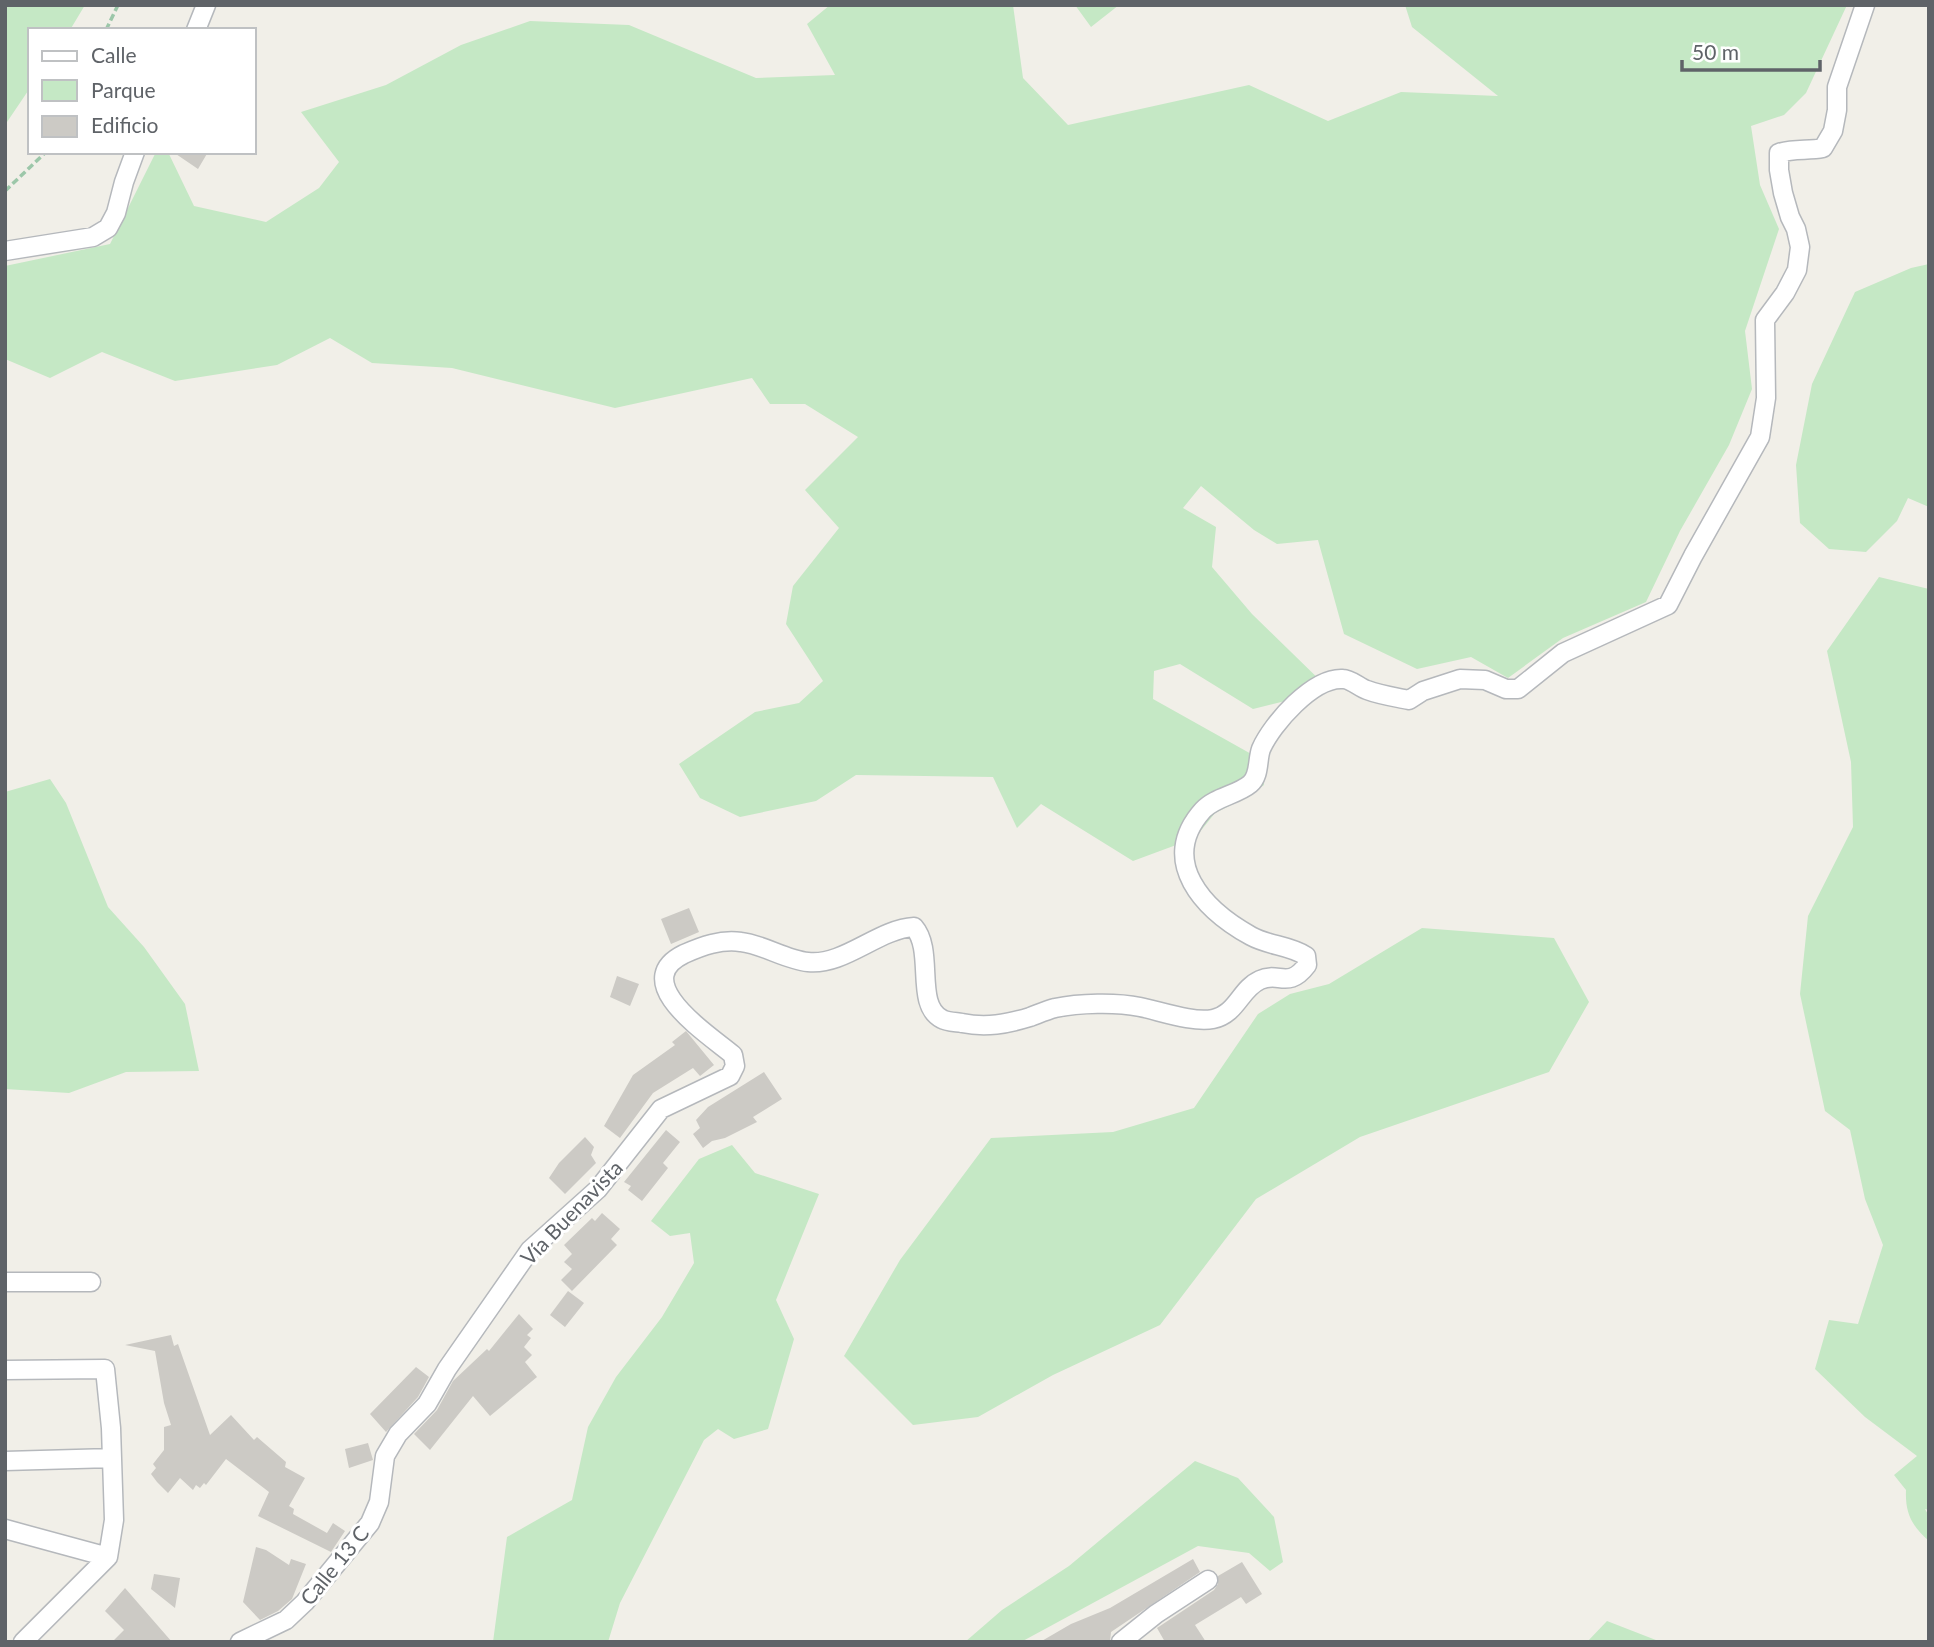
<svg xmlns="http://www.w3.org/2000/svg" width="1934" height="1647" font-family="Lato,sans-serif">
	<rect width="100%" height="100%" fill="#f1efe8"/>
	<path fill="#c5e8c5" d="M5,5H85L70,30H30V88L5,125Z
		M830,5H1013L1023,78L1068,125L1249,85L1328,121L1401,92L1498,96L1412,27L1405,5H1847L1806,93L1784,115L1751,126L1760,185L1779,229L1745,331L1752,389L1729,445L1680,531L1646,602L1563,638L1508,678L1471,657L1417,669L1344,634L1318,540L1277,544L1254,530L1201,486L1183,508L1216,527L1212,567L1252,614L1330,690L1253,709L1180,664L1154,671L1153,699L1262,760L1264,785L1245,798L1215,813L1195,838L1133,861L1041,804L1017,828L993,777L856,775L816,801L740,817L700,798L679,764L755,712L799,703L823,681L786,624L793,586L839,528L805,490L858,437L805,404H770L752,378L615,408L452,368L372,363L330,338L277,365L175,381L102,352L50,378L5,359V266L110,244L156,152H168L194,206L266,222L319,188L339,162L301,112L386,85L461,45L530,21L629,25L756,78L835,75L807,24Z
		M1075,5H1119L1091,27Z
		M1929,264V507L1908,498L1897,521L1866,552L1829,549L1800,523L1796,465L1812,384L1855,292L1911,268Z
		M1879,577L1929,589V1510L1925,1509L1929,1516V1541C1912,1526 1905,1514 1906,1490L1894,1475L1917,1456L1865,1417L1815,1369L1829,1320L1858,1324L1883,1245L1865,1199L1850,1130L1825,1111L1800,994L1808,916L1853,827L1851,762L1827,651Z
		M50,779L66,803L108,907L144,947L185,1004L199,1071L126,1072L69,1093L5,1089V792Z
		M1422,928L1554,938L1589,1002L1549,1072L1360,1137L1256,1199L1160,1325L1053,1375L978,1417L913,1425L844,1356L900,1260L991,1138L1113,1132L1194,1108L1258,1014L1290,994L1329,984Z
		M732,1145L755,1173L819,1194L776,1300L794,1339L768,1429L734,1439L718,1429L704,1440L620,1603L608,1642H493L507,1537L572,1500L588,1427L616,1377L662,1317L694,1263L690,1233L670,1236L651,1221L699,1159Z
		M1195,1461L1238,1478L1274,1517L1283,1562L1270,1571L1249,1553L1198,1546L1021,1642H965L1002,1610L1069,1566Z
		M1607,1621L1661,1642H1587Z"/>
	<path fill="#cccac5" d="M173,152H208L198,169Z
		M689,908L699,932L671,944L661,919Z
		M617,976L639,984L630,1006L610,997Z
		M686,1031L714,1065L700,1076L693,1068L653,1093L620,1138L604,1126L633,1075L675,1045L672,1042Z
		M764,1072L782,1099L753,1117L757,1122L725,1138L712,1141L703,1148L693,1134L700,1128L696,1120L708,1107Z
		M666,1130L680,1142L663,1163L668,1168L642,1201L628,1190L631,1186L624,1182Z
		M585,1137L594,1147L591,1155L596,1163L565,1194L549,1178L559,1163Z
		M602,1213L620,1229L611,1239L617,1245L572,1291L561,1280L572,1269L564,1262L572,1254L564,1245L592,1218L595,1221Z
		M568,1291L584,1303L565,1327L550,1315Z
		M519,1314L533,1329L527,1335L531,1338L524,1347L532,1355L525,1362L537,1377L490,1416L473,1396L430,1450L414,1434L437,1410L453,1381L487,1349L489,1351Z
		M171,1335L174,1346L178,1344L210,1435L231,1415L254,1440L257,1437L286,1462L285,1467L305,1478L289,1506L294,1509L293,1514L327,1533L333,1523L345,1531L331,1552L258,1516L269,1492L226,1459L206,1485L204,1483L200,1488L196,1485L193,1490L180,1478L168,1493L157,1482L151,1474L156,1468L153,1464L164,1450V1427L171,1425L164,1403L155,1351L125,1345Z
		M416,1367L429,1377L418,1397L386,1432L370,1414Z
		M368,1443L373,1460L349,1468L345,1449Z
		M256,1547L266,1550L289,1565L291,1559L306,1564L292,1599L278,1611L260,1620L243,1602Z
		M1193,1559L1200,1572L1111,1632L1110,1642H1040L1071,1624L1110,1608Z
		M1242,1562L1262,1594L1246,1604L1241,1597L1195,1625L1206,1642H1165L1157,1628L1214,1590L1218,1584V1576Z
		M154,1574L180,1578L175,1608L151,1589Z
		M125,1588L172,1642H112L124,1630L105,1611Z"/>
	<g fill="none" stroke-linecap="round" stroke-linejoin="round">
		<g stroke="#b5b8bc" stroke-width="21">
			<path id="minor" d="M196,30L206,5
				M5,251L93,237L108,228L116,213L124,182L135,152
				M5,1282H91
				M5,1370L105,1369L111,1428L114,1520L108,1557L23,1642
				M5,1461L112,1458
				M5,1529L108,1557
				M240,1642L286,1620L305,1602L370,1523L379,1502L385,1456L398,1434L427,1404L447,1369L530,1250L598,1189L661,1109L730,1076L735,1066L733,1055C708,1034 627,982 684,954C702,946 721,939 741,942C762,944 786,960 808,962C844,966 878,929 914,927C935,951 914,1005 942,1019C947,1022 956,1022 962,1023C986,1028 1007,1024 1030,1017C1038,1014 1047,1010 1055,1008C1079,1003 1116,1002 1140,1007C1160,1011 1193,1023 1213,1019C1237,1014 1240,989 1260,980C1279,971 1288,990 1307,965L1306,956C1289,945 1269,946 1251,936C1204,910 1157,861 1203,810C1215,797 1237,795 1250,784C1260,776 1257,760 1261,749C1272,724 1313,677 1343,679C1351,679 1360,688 1367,690C1380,695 1395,697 1409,700L1423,691L1460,679L1485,680L1506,689H1518L1563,653L1668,605L1693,556L1760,437L1766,398L1765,320L1785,293L1797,270L1800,247L1796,229L1790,217L1783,193L1779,170V153C1794,148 1808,151 1823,148L1833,131L1837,110V87L1865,5
				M1121,1642L1156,1614L1208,1580"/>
		</g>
		<path stroke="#9cc7a9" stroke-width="3.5" stroke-dasharray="7 3.5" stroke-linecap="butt" d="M106,30L118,5
			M5,191L46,152"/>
		<use href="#minor" stroke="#fff" stroke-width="18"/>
	</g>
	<g text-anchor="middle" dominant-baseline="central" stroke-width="6" stroke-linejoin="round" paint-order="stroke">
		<g font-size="21" fill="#5f6368" stroke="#fff">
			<text transform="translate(571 1212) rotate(-46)">Vía Buenavista</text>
			<text transform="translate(334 1565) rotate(-51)">Calle 13 C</text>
		</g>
	</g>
	<rect width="1934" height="1647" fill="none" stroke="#5f6368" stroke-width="14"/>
	<rect x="28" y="28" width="228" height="126" fill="#ffffff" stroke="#bfc1c3" stroke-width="2"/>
	<rect x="42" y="51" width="35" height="10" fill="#ffffff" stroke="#bfc1c3" stroke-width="2"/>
	<text x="91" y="63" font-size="21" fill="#5f6368">Calle</text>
	<rect x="42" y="80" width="35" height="21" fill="#c5e8c5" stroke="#bfc1c3" stroke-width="2"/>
	<text x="91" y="98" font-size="21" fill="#5f6368">Parque</text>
	<rect x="42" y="116" width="35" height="21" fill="#cccac5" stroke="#bfc1c3" stroke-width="2"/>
	<text x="91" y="133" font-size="21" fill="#5f6368">Edificio</text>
	<path d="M1682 60v10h138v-10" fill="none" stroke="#5f6368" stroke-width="3.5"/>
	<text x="1692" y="60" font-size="21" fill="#5f6368" stroke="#ffffff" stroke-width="5" paint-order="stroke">50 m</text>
</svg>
